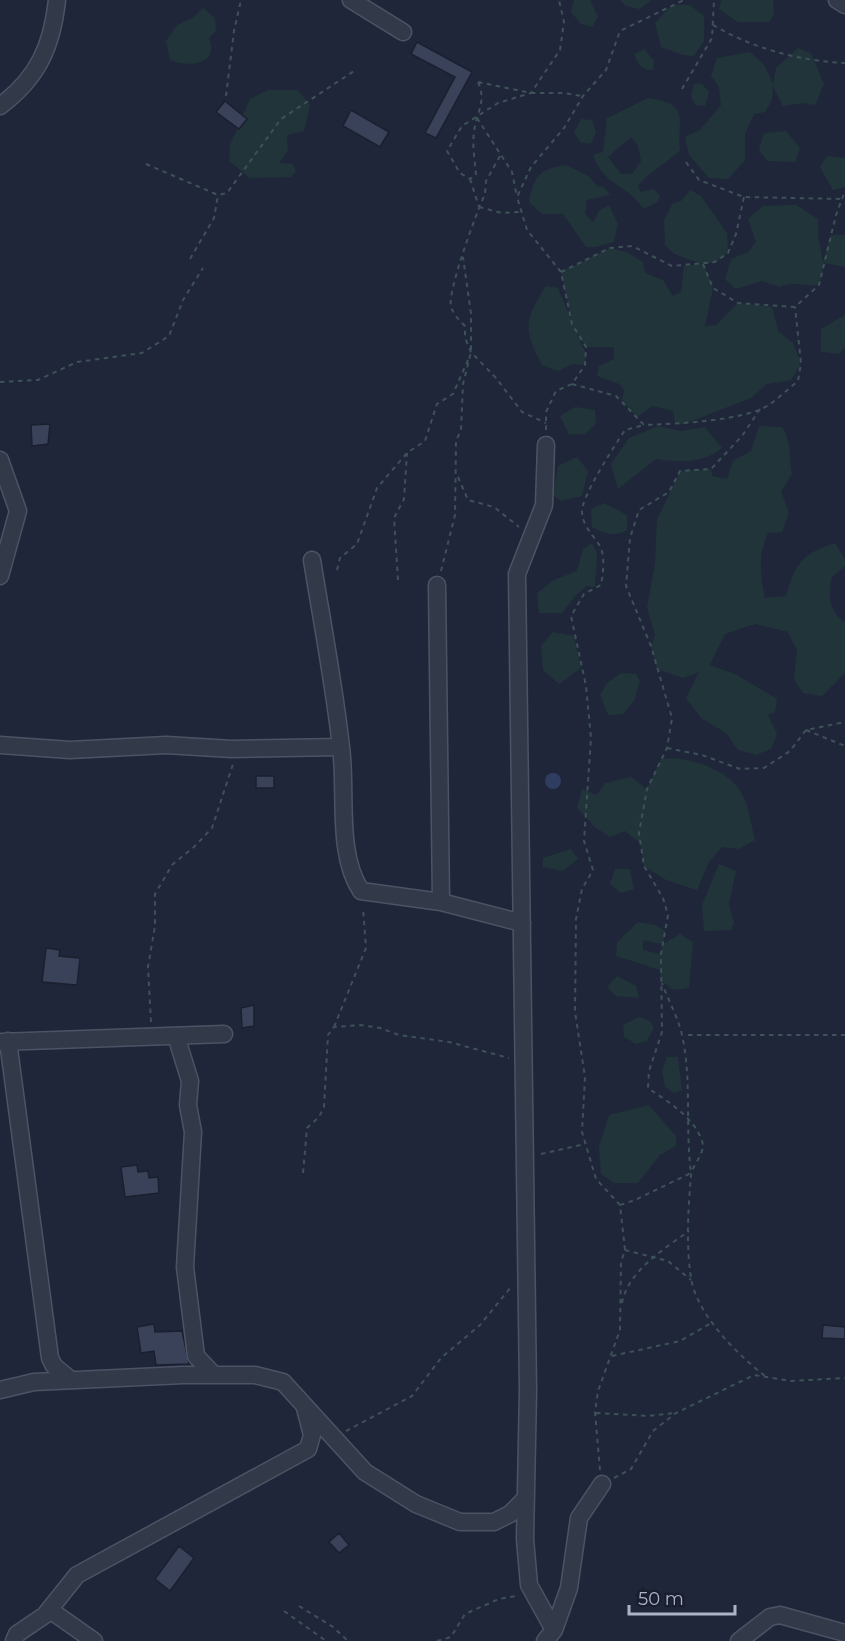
<svg xmlns="http://www.w3.org/2000/svg" width="845" height="1641" font-family="Montserrat,sans-serif">
	<rect width="100%" height="100%" fill="#1f2639"/>
	<path fill="#21343a" fill-rule="evenodd" d="M574,0H590L598,17L592,27L581,24L571,12Z
		M620,0H651L640,9L626,6Z
		M721,0H773L774,13L770,22H738L719,9Z
		M672,5H690L704,16V41L694,56L683,55L661,47L655,23Z
		M203,8L215,18L216,31L209,38C220,65 188,68 170,60L166,41L177,25L193,18Z
		M798,48L811,53L824,84L815,105L803,103L783,106L773,86L772,100L765,112L754,114L745,134V160L728,179L709,178L689,155L685,137L700,130L721,105L719,87L711,76L717,58L750,52L765,66L773,84L776,68Z
		M644,49L654,61L653,70C641,70 638,64 634,54Z
		M694,84H702L709,92L705,106L695,105L691,96Z
		M268,90H298L310,105L304,131L287,135L288,150L279,163L293,164L296,171L291,177L250,178L229,161L230,145L250,99Z
		M648,98C693,105 676,118 680,150C667,163 650,171 638,186L641,192L653,189L660,195L658,202L643,209C628,183 605,188 593,155L603,152L607,118ZM631,137L638,146L641,161L632,174H621L608,157Z
		M581,119L592,120L596,132L591,144L580,142L574,132Z
		M786,131L800,148L795,162L767,161L759,150L764,133Z
		M827,156L845,158V187L833,190L820,167Z
		M566,165L590,177L597,186L604,187L610,195L587,200L585,214L593,222L599,211L609,205L618,224L614,242L595,247H586L563,214H542L529,202C534,175 540,169 566,165Z
		M690,190L701,196L727,233L728,253L715,262L704,264L713,288L705,326L716,325L738,303L772,307L778,331L793,343L801,363L791,380L767,384L751,398L684,424H675L673,411L653,406L637,417L622,401L624,390L619,384L597,376L599,366L614,359V347H586L576,332L586,354L585,365L573,364L558,371L542,365C523,328 524,321 546,286L558,288L571,319L561,272L610,248L627,252L643,262L645,273L663,280L673,296L681,292L684,266L702,264L674,254L665,245L664,220L673,203L681,201Z
		M796,205L818,219V235L823,262L831,235H845V267L824,263L819,285C802,287 796,280 779,287L762,281L735,289L725,279L731,259L748,252L756,242L748,219L763,206Z
		M845,315V347L839,354L821,352V329Z
		M575,407L595,410L596,424L585,434H569L560,416Z
		M658,426L680,431L705,427L722,448C704,464 678,462 656,459L618,489L611,464L629,438Z
		M759,426L782,427C791,439 789,458 792,474L781,492L789,512L782,532L768,533C758,554 760,575 765,598L786,596C796,562 802,554 835,543L845,559V566L832,577C828,595 828,611 845,622V673L822,696L803,693L794,679L797,651L788,632L755,624L725,634L710,665L737,675L777,699L775,712L768,715L777,734L771,749L756,755L738,750L726,733L701,718L686,698L699,672L683,678L657,669L651,646L655,635L647,608L655,563L657,520L680,471L711,469L712,476L727,479L733,461L751,451Z
		M577,457L588,471L582,496L561,501L553,495L558,466Z
		M604,503L627,515V530C613,538 605,533 592,527L591,509Z
		M592,543L597,553L595,587L587,586L576,595L562,613H539L537,593L554,580L577,571L583,549Z
		M553,632L574,636L581,668L559,684L543,670L541,646Z
		M621,673L636,674L640,681L634,701L623,714L608,715L600,695L606,684Z
		M674,758C700,761 733,772 744,798C750,811 751,826 755,840L738,849L722,847L709,862L697,890L666,880L644,866L640,843L625,831L610,837L596,828L577,808L582,789L597,795L605,783L631,777L647,789L661,759Z
		M571,849L578,859L563,871L543,867V858Z
		M719,864L736,871L729,904L734,923L731,930L704,931L702,905Z
		M615,869H630L634,889L621,893L610,884Z
		M638,922L655,925L665,931L663,944L680,934L693,942L689,988L673,990L661,981L660,970L616,956L617,942ZM643,940L662,944L661,954L643,950Z
		M617,976L636,986L639,998L616,996L607,987Z
		M639,1017L650,1021L654,1028L647,1041L636,1044L624,1037L623,1025Z
		M667,1057H678L682,1090L674,1093L665,1087L662,1071Z
		M649,1105L676,1136V1146L660,1155L638,1183H614L601,1174L599,1147L609,1115Z"/>
	<path fill="#2f3d60" d="M545 781a8 8 0 1 1 16 0a8 8 0 1 1-16 0Z"/>
	<path fill="#3a425a" stroke="#1a2030" stroke-width="1.5" d="M417,42L472,72L436,138L425,133L455,77L411,54Z
		M225,101L247,119L239,129L216,112Z
		M351,110L389,132L380,147L343,126Z
		M50,424L48,444L32,446L31,425Z
		M256,776H274V788H256Z
		M46,948L60,950L59,956L80,958L77,985L42,982Z
		M254,1005V1026L242,1028L241,1008Z
		M137,1165L138,1172L148,1171L149,1178L158,1177L159,1193L125,1197L121,1167Z
		M154,1324L155,1332L182,1331L189,1364L156,1365L154,1351L141,1353L137,1327Z
		M823,1325L845,1327V1339L822,1338Z
		M339,1533L349,1545L339,1553L329,1542Z
		M179,1546L194,1558L170,1591L155,1579Z"/>
	<g fill="none" stroke-linecap="round" stroke-linejoin="round">
		<g stroke="#4d5364" stroke-width="19">
			<path id="minor" d="M351,0L403,32
				M837,0L845,5
				M0,106C38,78 52,46 57,0
				M546,445L544,505L517,574L528,1391L525,1539L529,1585L554,1630
				M0,460L18,511L0,576
				M312,560C322,622 334,684 341,747C347,792 336,853 361,891L441,902L522,923
				M437,585L441,902
				M0,745L70,750L166,745L232,749L341,747
				M176,1036L190,1081L188,1105L193,1132L185,1267L196,1356L213,1374
				M8,1041L50,1358L54,1366L71,1380
				M0,1042L224,1034
				M0,1390L34,1382L183,1375H255L283,1382L365,1472L416,1504L460,1522H494L510,1514L526,1498
				M50,1610L94,1641
				M14,1641L17,1634L45,1615L77,1575L308,1449L312,1435L305,1408
				M545,1641L554,1630L569,1588L579,1518L602,1484
				M739,1641L770,1617L780,1615L845,1633"/>
		</g>
		<path stroke="#3e5158" stroke-width="2" stroke-dasharray="4.5 4.5" stroke-linecap="butt" d="M713,25C752,48 799,61 845,63
			M478,82C487,102 476,113 474,132C472,146 475,162 476,175L470,179L460,173L447,151L462,126L498,103L531,93L560,50L564,22L559,0
			M478,82L531,93H564L582,96
			M682,89L712,38L714,0
			M226,96L234,31L241,0
			M477,118L512,172L517,197
			M500,156L486,181L485,194C477,211 447,292 451,307C454,315 459,320 465,326V338L471,352L496,378L522,412L546,423
			M686,162L699,180L744,197L842,199
			M146,164L218,195L227,193L281,119L354,71
			M470,179L479,207
			M479,207L502,213L520,212
			M190,259L214,218L218,195
			M703,264L713,288L738,303L795,307L819,285L836,215L845,191
			M561,272L610,248L632,246L672,266L715,262L728,253L736,234L744,197
			M0,382L38,380L77,362L142,353L169,336L183,300L203,268
			M572,384L616,396L644,425C674,424 744,421 769,405C779,398 788,389 798,381L801,363L795,307
			M760,409L742,436L711,469L680,471L669,492L639,510L630,538L626,586L651,646L672,718L667,748L647,789L639,833L644,866L663,898L668,915L661,954L662,1032L649,1071L648,1088C668,1102 691,1115 701,1138C708,1153 692,1163 691,1176C688,1208 686,1246 691,1278C697,1315 737,1354 765,1376
			M546,430V412L556,391L572,384L585,365L586,347L572,324L561,272L527,230L517,197L531,167L564,128L583,96L606,70L620,31L684,0
			M458,477L468,500L494,507L519,527
			M337,570L340,558L357,544L377,488L407,453L425,441L437,404L453,394L468,360
			M441,571L455,515L456,441L461,430L463,384L471,352V314L463,257
			M398,580L394,518L404,499L407,453
			M806,730L845,746
			M667,748L702,755L740,769L764,768L790,751L806,730L845,722
			M151,1022L148,967L155,926V894L172,865L195,846L212,828L233,764
			M334,1027L366,948L363,908
			M688,1035H845
			M541,1154L585,1144
			M303,1173L307,1128L319,1117L324,1107L328,1035L334,1027L361,1025L380,1028L399,1035L449,1042L509,1058
			M620,1205L635,1200L691,1173C685,1127 692,1080 682,1035C678,1017 668,1000 662,983
			M625,1250L668,1261L691,1280
			M622,1303C628,1271 664,1249 689,1231
			M612,1356L680,1341L713,1322
			M596,1413L648,1416L674,1413
			M346,1431L412,1396L441,1358L480,1325L511,1287
			M600,1470L595,1412L598,1391L620,1330L621,1262L625,1250L620,1205L596,1179L582,1132L585,1077L575,1012L576,919L582,889L593,870L584,841L591,738L586,686L571,616L584,594L601,585C603,574 605,559 601,548C594,535 583,528 582,512C581,497 615,445 625,430L644,425
			M614,1478L631,1469L653,1431L676,1413L754,1375L791,1381L845,1378
			M299,1606L333,1627L348,1641
			M284,1611L326,1641
			M437,1641L451,1637L465,1614L499,1599L516,1596"/>
		<use href="#minor" stroke="#323949" stroke-width="16"/>
	</g>
	<path d="M629 1605v9h106v-9" fill="none" stroke="#adb3c6" stroke-width="3"/>
	<text x="638" y="1605" font-size="18" fill="#adb3c6" stroke="#181e2e" stroke-width="4.5" paint-order="stroke">50 m</text>
</svg>
